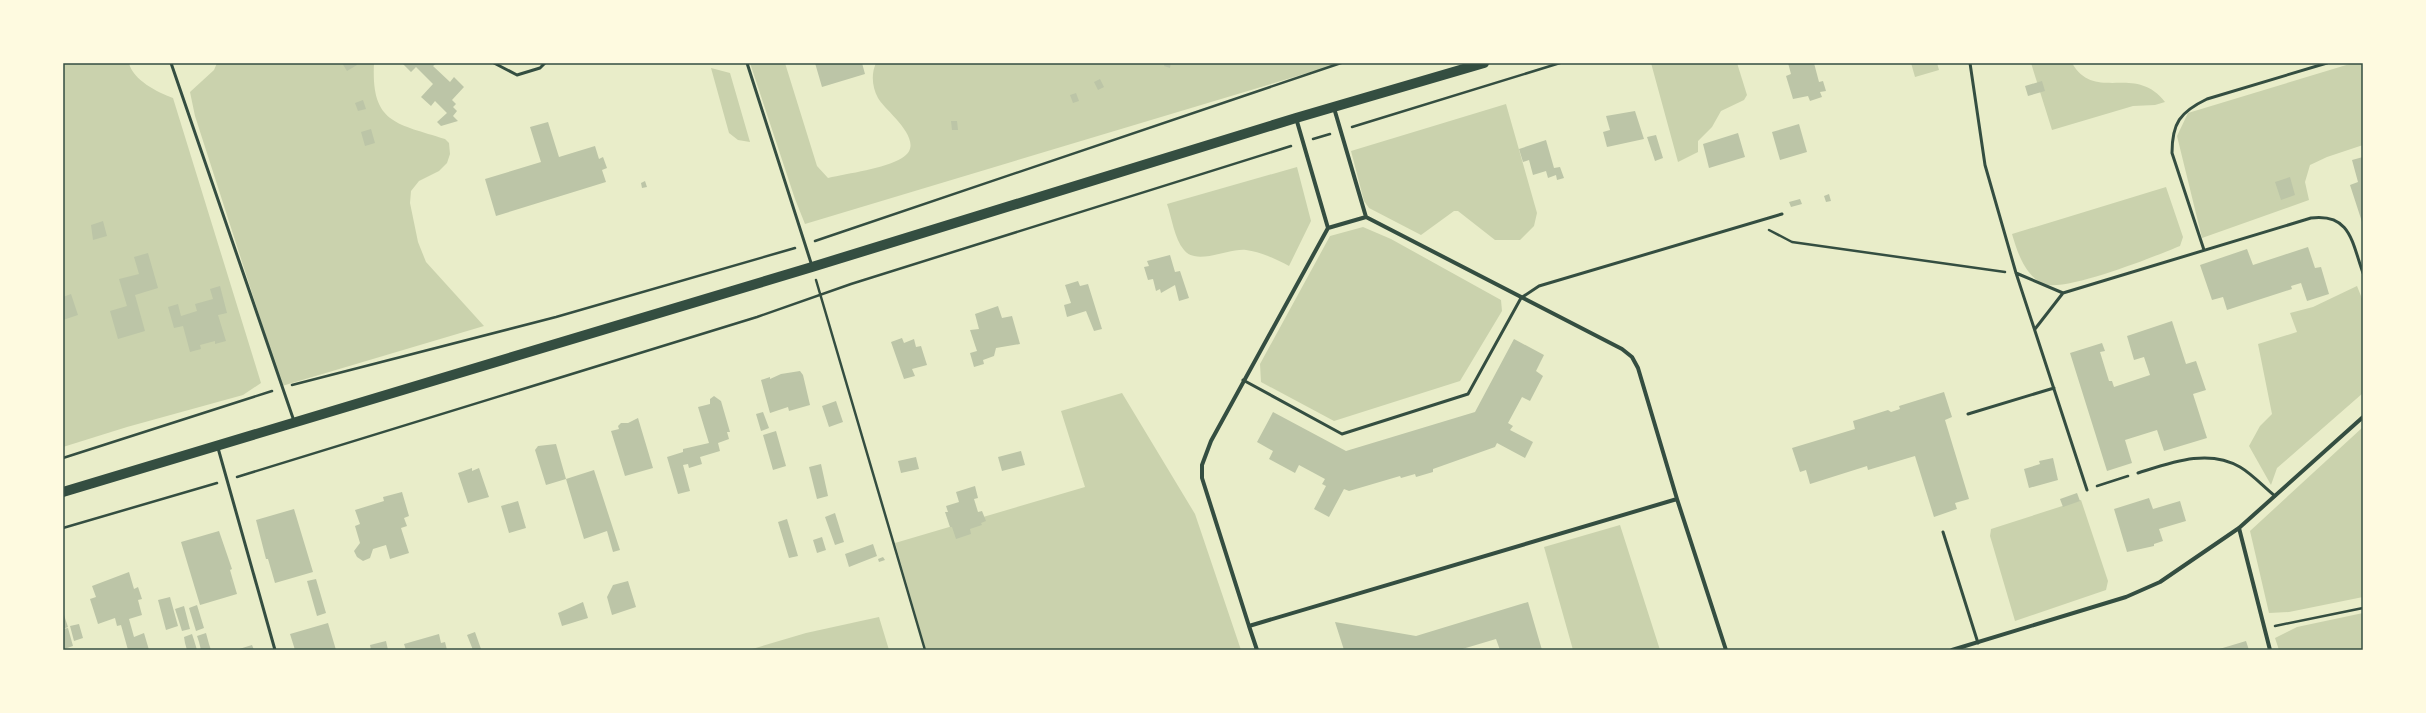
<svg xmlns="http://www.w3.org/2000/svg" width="2426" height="713" font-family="Figtree,sans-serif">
	<rect width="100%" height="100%" fill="#e9edc9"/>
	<path fill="#cad2ad" d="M63,63H129C133,80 157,92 173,98L261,383L243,395L127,427L63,447Z
		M217,63H374C371,123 395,123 445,139L449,143L450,154L447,163L439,171L419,181L411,191L410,203L418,242L426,262L484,326L282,386L195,116L190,92L214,70Z
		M750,63H785L817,166L828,178C849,173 884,169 902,158C929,142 884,110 878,98C872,87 871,74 876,63H1341L805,224L795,199Z
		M1651,63H1737L1747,95L1744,100L1721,111L1712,127L1698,141V152L1678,162Z
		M1911,63H1937L1939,70L1915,77Z
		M2031,63H2072C2095,103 2135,63 2165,102L2155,105L2133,106L2052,130Z
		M2353,63H2363V145L2327,157L2310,165L2305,182L2309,200L2202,238L2177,136L2188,113Z
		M711,68L730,73L750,142L738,140L729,133Z
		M1506,104L1537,213L1534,226L1520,240H1495L1458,211H1454L1421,235L1369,208L1364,201L1351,151Z
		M1297,167L1311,221L1289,266C1276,259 1261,252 1246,250C1228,248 1197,266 1184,250C1174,238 1172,218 1167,204Z
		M2166,187L2183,237L2180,246C2158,255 2060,295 2041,283C2024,273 2017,251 2012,234Z
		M1363,227L1391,239L1501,300L1502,311L1460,381L1334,421L1261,382L1260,364L1330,236Z
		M2357,286L2363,301V393L2277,468L2271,485L2249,446L2260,426L2272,414L2258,344L2297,332L2290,313L2313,307Z
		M1122,393L1195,514L1241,650H926L895,543L1085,487L1061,411Z
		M2363,427V597L2289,612L2269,613L2250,531Z
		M2081,500L2108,581L2106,590L2015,621L1990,536L1991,529Z
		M1620,525L1660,650H1573L1544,547Z
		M2363,613V650H2279L2275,638L2297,627Z
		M879,617L889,650H749L806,633Z"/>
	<path fill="#bcc5a7" d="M342,63H356L357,65L347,71Z
		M402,63H437L433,66L450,82L454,77L464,87L452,100L456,104L453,107L457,111L453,116L458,121L441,126L437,122L447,113L435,101L431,106L421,97L433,84L416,67L411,72Z
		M815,63H862L865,74L822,87Z
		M1165,63H1171L1170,68L1164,66Z
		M1788,63H1814L1819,82L1823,81L1826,91L1820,92L1822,97L1810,101L1808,96L1793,99L1786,76L1791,74Z
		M1100,79L1104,87L1098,90L1094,82Z
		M2042,81L2045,91L2028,96L2025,86Z
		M1076,93L1079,101L1073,103L1070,95Z
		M363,100L366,109L358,111L355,103Z
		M1635,111L1644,139L1607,147L1603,132L1610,130L1606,116Z
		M951,121H957L958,130H952Z
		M548,122L559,157L595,146L599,159L603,157L607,168L602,170L606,182L496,216L485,179L541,162L530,127Z
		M1799,124L1807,152L1780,160L1772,132Z
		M371,129L375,143L365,146L361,132Z
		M1738,133L1745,157L1709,168L1703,144Z
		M1656,135L1663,158L1655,161L1647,137Z
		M1546,140L1554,168L1560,167L1564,178L1557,180L1556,175L1548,178L1546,171L1533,175L1529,160L1523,162L1519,149Z
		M2363,157V225L2350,185L2358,182L2352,160Z
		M2290,177L2295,195L2281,200L2275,182Z
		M645,181L647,187L642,188L641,183Z
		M1829,194L1831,201L1826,202L1824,196Z
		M1800,199L1802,204L1791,207L1789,202Z
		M103,221L107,236L93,240L91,225Z
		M2308,247L2315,268L2321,267L2329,294L2307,301L2301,283L2291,286L2292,289L2227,310L2223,297L2212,300L2200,265L2247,249L2253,265Z
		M148,253L158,288L135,295L145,331L118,339L110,311L127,306L119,279L139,274L134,257Z
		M1170,255L1175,272L1180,271L1189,298L1179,301L1175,285L1161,293L1160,289L1156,291L1153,279L1148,280L1144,267L1149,266L1147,261Z
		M1078,281L1080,286L1088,284L1102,329L1094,331L1086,311L1067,317L1064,305L1071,303L1065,285Z
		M220,286L227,313L218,315L226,341L215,344V341L200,345L201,349L190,352L183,326L174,328L168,307L178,304L181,316L197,311L195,304L213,299L210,289Z
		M71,294L78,315L63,320V297Z
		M998,306L1002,318L1012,316L1020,344L996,348L994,356L983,360L984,364L974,367L970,353L977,351L970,330L979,329L975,314Z
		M2172,321L2186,364L2196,361L2206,390L2193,394L2207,438L2164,451L2157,430L2125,440L2132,463L2107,471L2070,353L2102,343L2105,351L2100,352L2109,381H2112L2114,387L2150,375L2144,357L2134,360L2127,336Z
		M902,338L904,343L914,339L916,347L921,346L927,365L912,369L915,376L904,379L891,342Z
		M1514,339L1544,355L1536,371L1543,376L1530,401L1522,397L1508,423L1513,426L1510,430L1533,442L1525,458L1497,443L1495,447L1433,469V472L1416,477L1415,474L1401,478L1400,476L1349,491L1344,489L1329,517L1314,509L1326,486L1322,484L1325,479L1299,465L1295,473L1269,459L1273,451L1257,442L1273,412L1346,451L1475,412Z
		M800,371L803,375L810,405L789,411L788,407L770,413L761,380L770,377V379L781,374Z
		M1944,392L1952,417L1945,420L1969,499L1955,503L1957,509L1934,517L1915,456L1868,470L1867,466L1810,484L1806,470L1800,472L1792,448L1855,429L1853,421L1888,410L1891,412L1900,409L1899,406Z
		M714,396L721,401L730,432H727L729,439L718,443L720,451L700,457L702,464L689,468L688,464L683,465L690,491L678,494L667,457L683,452V449L709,443L698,407L710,404V399Z
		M836,401L843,422L829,427L822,406Z
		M763,412L769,428L761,431L756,414Z
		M638,418L653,468L625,476L611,431L619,429L618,426L621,423H628Z
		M776,431L786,466L773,470L763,435Z
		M556,444L566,479L546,485L535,450L538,446Z
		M1021,451L1025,465L1002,471L998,457Z
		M916,457L919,469L901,473L898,461Z
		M2053,458L2058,480L2029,488L2024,469L2040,464L2039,461Z
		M821,464L828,496L817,499L809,467Z
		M472,468V471L479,468L489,497L468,503L458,473Z
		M594,470L620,550L613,552L607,531L584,539L566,479Z
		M975,486L978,498L974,499L978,512L982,511L986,521L981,523L982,525L970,529L971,534L956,539L952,527H950L945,512H948L946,506L959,502L956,492Z
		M402,492L409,516L404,518L407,526L401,528L409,553L390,559L386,545L373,549L370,558L363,561L357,557L354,551L360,543L355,526L360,524L355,510L384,501L383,497Z
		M2077,493L2080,501L2063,507L2060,499Z
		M2149,498L2153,509L2180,501L2186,521L2159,529L2163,541L2154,544V546L2127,552L2114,509Z
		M518,501L526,528L509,533L501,506Z
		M294,509L313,572L275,583L268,559H266L256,520Z
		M835,513L844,542L835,545L825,517Z
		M787,519L798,556L789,558L778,522Z
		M219,531L232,569L230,570L237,594L200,605L181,542Z
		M822,537L826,550L817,553L813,540Z
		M873,544L877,556L849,567L845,554Z
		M883,557L885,560L879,562L878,559Z
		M129,572L134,589L138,587L142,599L138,600L142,615L129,619L134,637L144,633L149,650H128L121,625L117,626L115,618L98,624L90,599L96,597L92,586Z
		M316,579L326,613L317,616L307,581Z
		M628,581L636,607L612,615L607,597L613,585Z
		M170,597L178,626L166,630L158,600Z
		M583,602L588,618L562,626L558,613Z
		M1528,602L1542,650H1500L1496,639L1459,650H1344L1335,622L1416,636Z
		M197,605L204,628L196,631L189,608Z
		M184,606L190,629L182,631L175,609Z
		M63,612L68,627L63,629Z
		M328,623L336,650H295L290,634Z
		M79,624L83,638L74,641L70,626Z
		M68,628L73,646L64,649L63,629Z
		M475,632L481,649L479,650H473L467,635Z
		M206,633L209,644L211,650H201L199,642L197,636Z
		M192,634L194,640L197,650H187L185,643L184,637Z
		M439,634L441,643L445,642L447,650H406L404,644Z
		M386,641L388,650H371L370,645Z
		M2246,641L2249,650H2216Z
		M252,645L254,650H236Z"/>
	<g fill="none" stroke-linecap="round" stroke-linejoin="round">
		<path stroke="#344e41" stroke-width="2.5" d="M1352,127L1560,63
			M1313,139L1330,134
			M1769,230L1792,242L2005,272
			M815,241L1341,63
			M816,280L925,650
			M292,385L556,317L795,248
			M63,458L272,391
			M237,477L757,317L851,284L1291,146
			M2097,486L2128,476
			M63,528L217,483
			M2275,626L2363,608"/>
		<path stroke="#344e41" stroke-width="3" d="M171,63L294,421
			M494,63L517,75L540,68L545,63
			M747,63L812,266
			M1970,63L1985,165L2016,273L2087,490
			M2204,250L2172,153C2172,123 2180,112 2207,99L2327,63
			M2016,273L2063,293L2311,218C2351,213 2352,243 2363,273
			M2035,329L2063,293
			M1243,380L1342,434L1468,394L1521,298L1539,286L1782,214
			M1968,414L2054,388
			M218,448L275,650
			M2138,473C2170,463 2208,448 2240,467C2252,474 2264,487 2275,496
			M1943,532L1978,643"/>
		<path stroke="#344e41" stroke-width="4" d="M1334,108L1366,217
			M1296,118L1328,228L1211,441L1202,465V478L1249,626L1677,499
			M1328,228L1366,217L1622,349L1632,357L1638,368L1677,499L1726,650
			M2239,528L2270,650
			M1249,626L1257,650
			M1952,650L2126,597L2160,582L2239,528L2363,417"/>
		<path stroke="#344e41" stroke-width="10" d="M63,492L812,267L1296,118L1484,63"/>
	</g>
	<rect width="2426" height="713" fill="none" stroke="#fefae0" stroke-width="128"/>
	<rect x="64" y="64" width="2298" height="585" fill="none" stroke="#344e41" stroke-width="1.5"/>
</svg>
